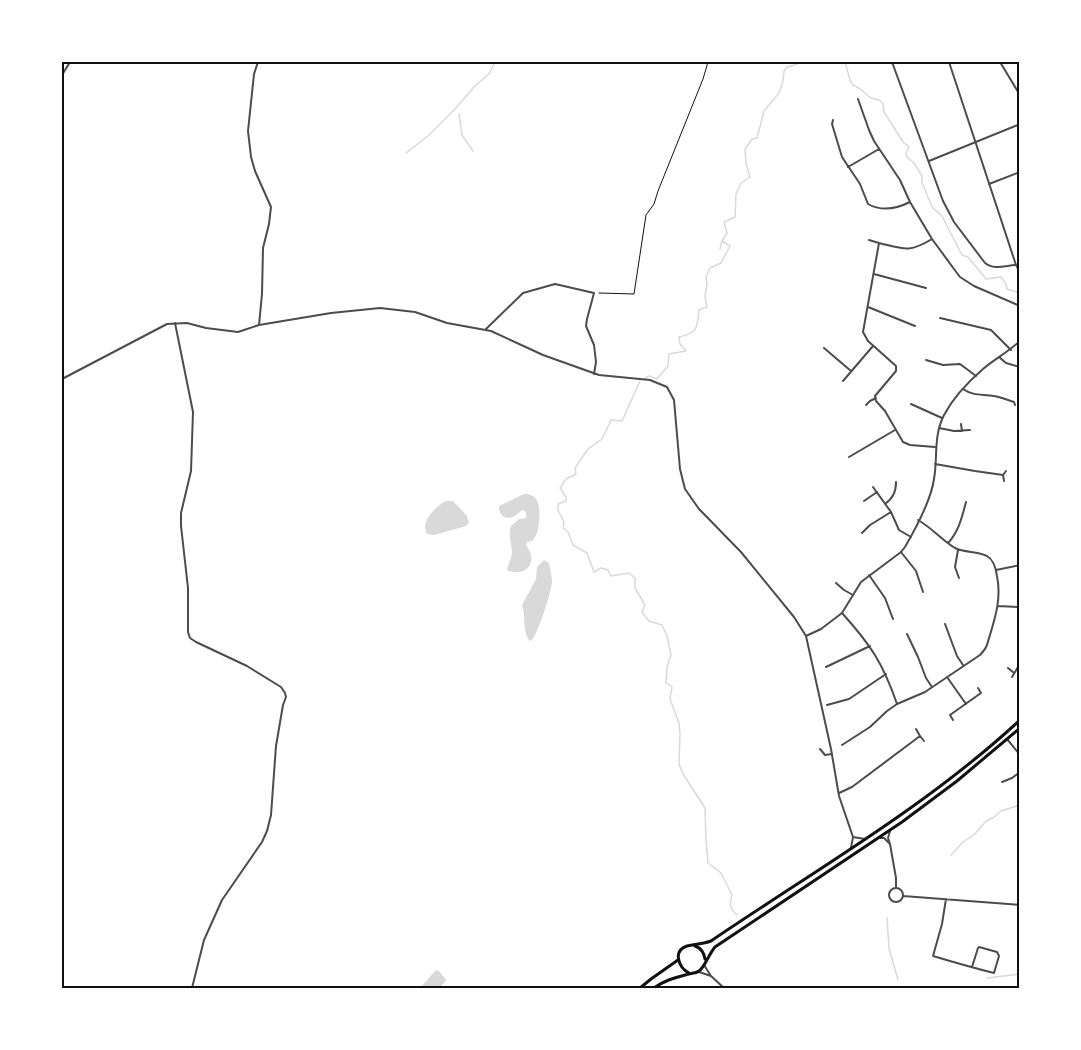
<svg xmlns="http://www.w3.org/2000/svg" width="1081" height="1050" font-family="Barlow,sans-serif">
	<rect width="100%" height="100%" fill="#fff"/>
	<path fill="#d9d9d9" d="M524,494C529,494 533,495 536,499C542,507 540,535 532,541C531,541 529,541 527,542L526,545C527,546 530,552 531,554C534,570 519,576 507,570C508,564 512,558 512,551C511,542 508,536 511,526L519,519L526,518C527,515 526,511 523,510C520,511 518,514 515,516C506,521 498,515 499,506Z
		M445,501H453L467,516L469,523L466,526L434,535L427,534C420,521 435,508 445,501Z
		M544,560L549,563C550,569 552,576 552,582C551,593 538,634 531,641L529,640C522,630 526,617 522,605L536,579L537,567Z
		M436,970L439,971L446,980C440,991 431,989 420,988Z"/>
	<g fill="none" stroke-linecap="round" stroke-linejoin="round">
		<path stroke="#d9d9d9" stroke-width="1.5" d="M845,62L850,80L853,85L859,88L871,98L879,100L883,104L884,112L903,142L909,147L906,153L907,157L914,163L922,176V182L932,207L942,216L962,255L968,257L986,279L1001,277L1006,284L1007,289L1020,293
			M459,114L462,135L473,151
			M406,153L428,136L455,109L474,87L489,74L495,62
			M720,249L722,241
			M645,378L649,376L657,379L668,366L669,354L686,351L680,344L679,337C698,333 697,328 699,310L707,307L705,296L707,284L706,277L710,268L721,263L730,246L722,241L727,233L724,222L735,217L736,194L741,183L750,177L746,164L745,149L752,139L757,138L764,111L779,93L783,81L784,71L787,67L795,65L800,62
			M640,381L622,421L611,420L602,439L588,449L575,468L576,474L566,479L560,488L566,497V501L558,504V510L564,522L563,528L568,532L573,545L587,553L594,572L601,568L608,570L611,576L629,573L635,578V588L645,605L642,612L649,621L662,625L667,636L671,655L667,667L666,683L672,687L670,699L679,723L680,734L679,764L683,774L705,808L706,840L708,863L721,873L732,895C729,904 730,909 737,915
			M1020,814V819
			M951,855L963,842L975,834L985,822L994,817L1001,811L1020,805
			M887,918L889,948L898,980
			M62,932L63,934
			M987,978L1020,974
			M62,987L63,988"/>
		<path stroke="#111" stroke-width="1" d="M599,293L634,294L646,215L654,204L658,191L703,79L708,62"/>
		<path stroke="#4c4c4c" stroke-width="2" d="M258,62L254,74L248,131L251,157L255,171L271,207L269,224L263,248L262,294L259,325
			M892,62L943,201L954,222L985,263C994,270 1004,266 1015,265
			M1000,62L1020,95
			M858,99L869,130L874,141L900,180L910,202L932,239L954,269L960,277L974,286L1020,306
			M833,120L832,124L842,157L860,184L868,204C882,212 896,209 910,202
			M929,161L1020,124
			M848,167L879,149
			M989,184L1020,172
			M932,239C909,253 904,249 879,243L863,332L868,341L896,366V371L875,396L876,401L885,411L903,442L910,445L935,447
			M869,240L879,243
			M874,274L926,288
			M868,307L915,326
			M940,318L991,330L1011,350
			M175,323L193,412L191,471L181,513V526L188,588V632L190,638L196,642L247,666L281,687L285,693L286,697L283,705L276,746L271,815L267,831L262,842L222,900L204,940L192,988
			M486,329L523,293L555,284L594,293L587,319L586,326L594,345L596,362L594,374
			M824,348L851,371
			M999,357L1006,363L1020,367
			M926,360L943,365L960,364L976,376
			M843,381L873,346
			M963,389C973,396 982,394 994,396C1001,397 1007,400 1014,402L1015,405
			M911,404L942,418
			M866,405L870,401L876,398
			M961,424L962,431
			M939,428L954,431L970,430
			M849,457L895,430
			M935,464L975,471L1003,475
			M1004,481L1003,475L1006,471
			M873,487L891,512L899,530L911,537
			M864,501L877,492
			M885,504C893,498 896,492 896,482
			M862,533L870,525L891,512
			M948,543C959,531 962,517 966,502
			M958,550L955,567L959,578
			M901,552L916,571L923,592
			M996,570L1020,565
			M869,575L885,598L893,619
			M836,583L844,590L853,595
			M998,606L1020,607
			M842,613C870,644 883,663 897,704
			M945,624L957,656L963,665
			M907,634L918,657L926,678L932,687
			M826,667L870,646
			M1008,668L1014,673
			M947,677L966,704
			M1012,677L1018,667L1020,661
			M827,705L849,699L886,674
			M953,720L950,715L981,693L978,688
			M920,736L924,741
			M1007,739L1020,755
			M842,745L870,727L887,711L897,704L925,692L980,655L985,649L987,645C994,621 1002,601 997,576C996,569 994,560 987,556C977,551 965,553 955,548C942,540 932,528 918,520
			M820,749L825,755L832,754
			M1002,782L1012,778L1020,772
			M839,793L852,787L920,736L916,729
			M880,838H884L890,844L888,838L890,831
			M890,844L896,878V888
			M889 895a7 7 0 1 1 14 0a7 7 0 1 1-14 0Z
			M903,896L1020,905
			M946,899L942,924L933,956C953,962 974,968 994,973L999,956L997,952L979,947L978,948L972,967"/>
		<path stroke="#4c4c4c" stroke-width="2" d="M949,62L1016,265L1020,272
			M62,75L70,62
			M62,379L167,324L187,323L206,328L238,332L259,325L331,313L380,308L415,312L447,323L491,331L543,355L599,375L650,380L667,387L674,400L680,469L685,489L699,509L741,552L794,617L806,636L831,749L839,796L853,837L851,848
			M806,636L821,629L842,613L861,582L901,552L905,547C916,528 931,501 934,479C938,457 933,437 944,415C953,398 968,382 983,369C995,359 1008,352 1020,341
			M853,837L865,839
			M704,965L711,976L724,988
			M699,972L711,976"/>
		<path stroke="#111" stroke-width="3" d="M695,946C701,948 704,953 705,959
			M689,973C679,968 672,951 687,946C695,944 703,944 711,941C817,869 926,807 1020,720
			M640,988L651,979L678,960
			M654,988C663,981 674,978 685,975C690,973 695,974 699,971C704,968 709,954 715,947L902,822L957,781L1020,728"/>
	</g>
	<rect width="1081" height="1050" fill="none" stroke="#ffffff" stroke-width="126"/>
	<rect x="63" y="63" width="955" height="924" fill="none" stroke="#111" stroke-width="2"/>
</svg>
